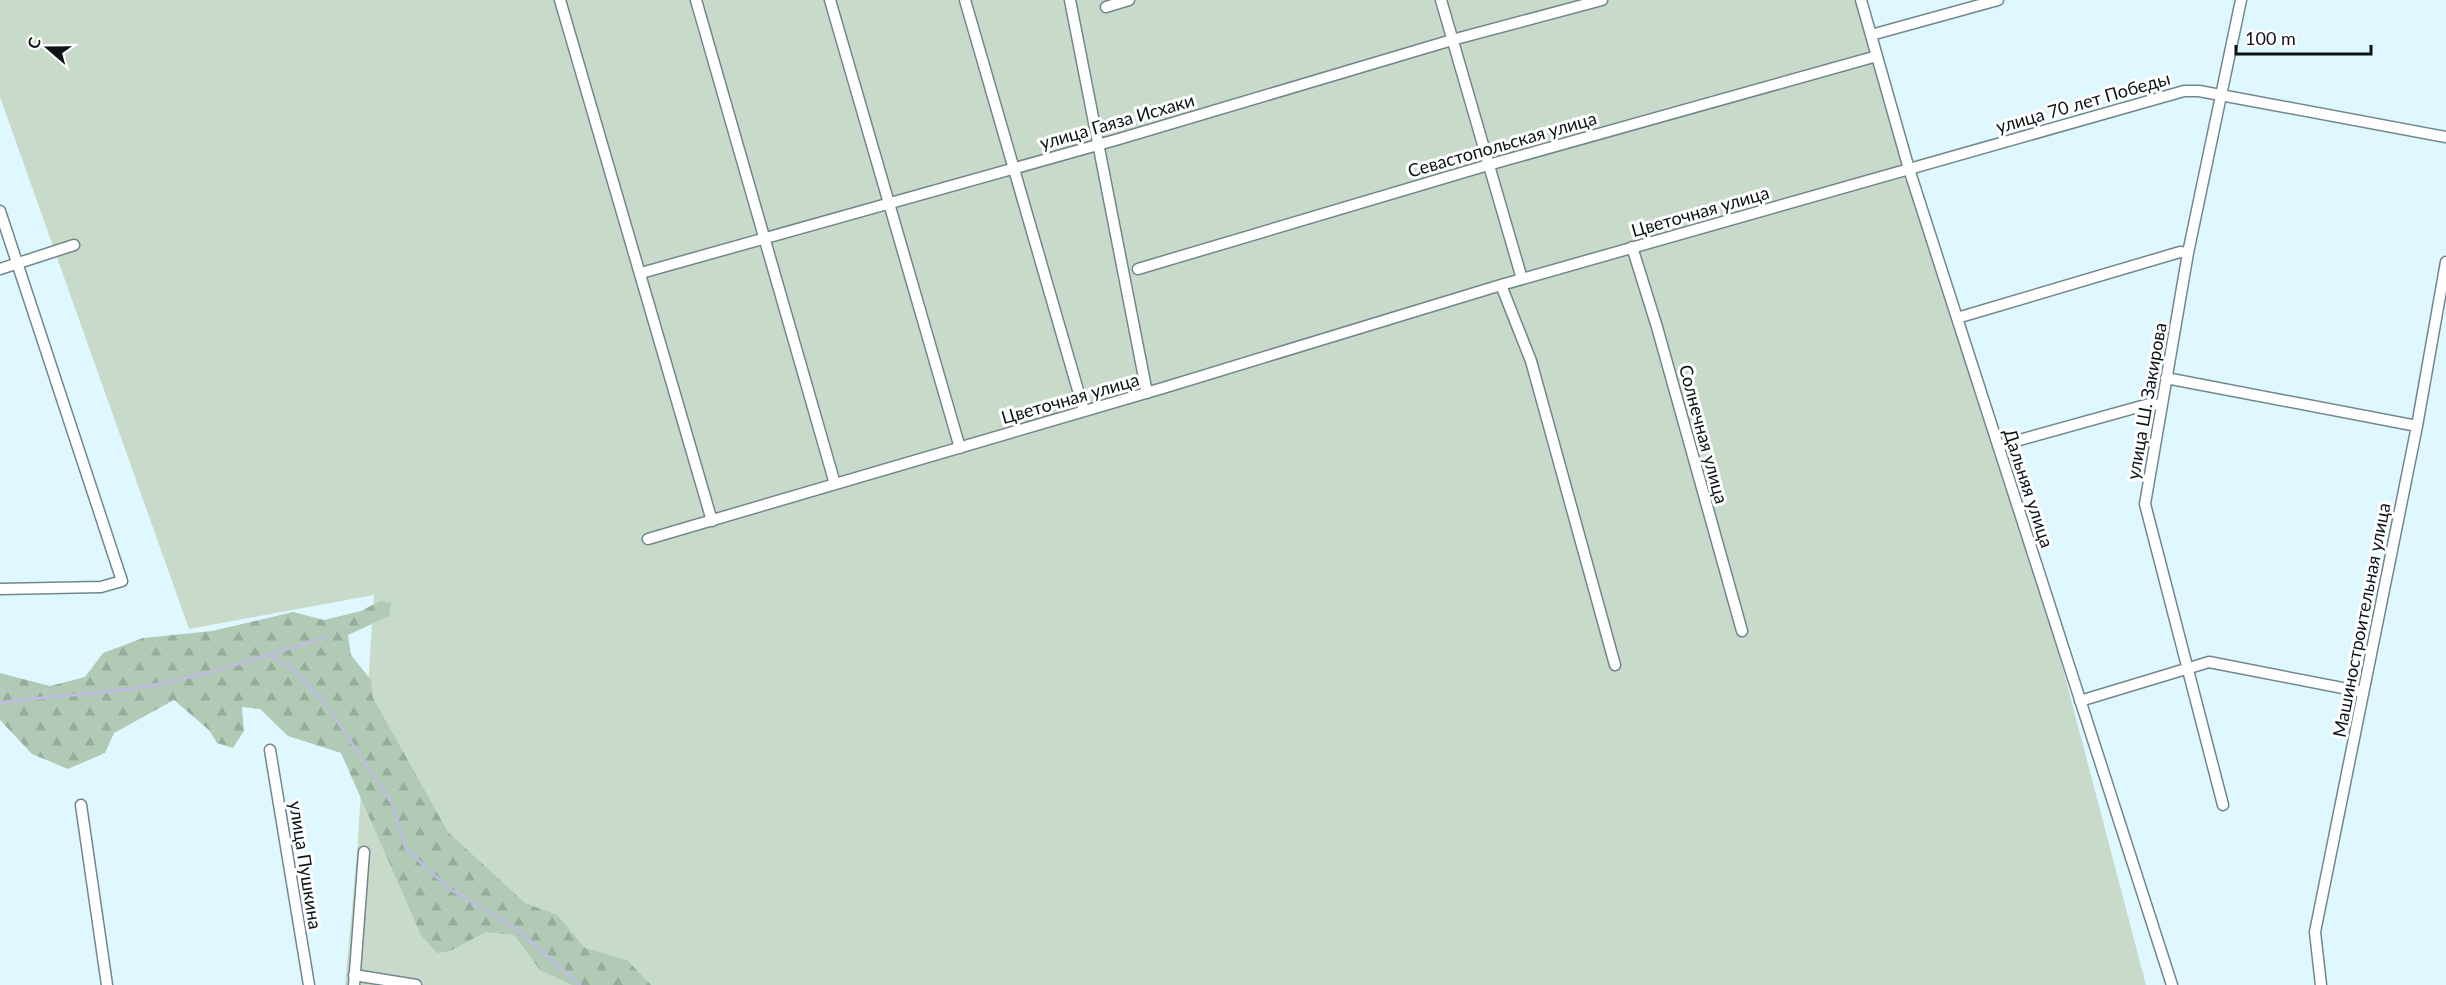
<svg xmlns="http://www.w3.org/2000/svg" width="2446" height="985" font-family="Lato,sans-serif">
	<defs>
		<pattern id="forest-firs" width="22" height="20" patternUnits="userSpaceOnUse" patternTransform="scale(1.5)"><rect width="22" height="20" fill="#b1cab5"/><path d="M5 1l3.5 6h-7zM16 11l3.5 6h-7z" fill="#97ad9b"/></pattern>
	</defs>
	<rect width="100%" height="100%" fill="#dff8ff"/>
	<path fill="#c8daca" d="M0,0H1855L1878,77L2036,566L2146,985H345L357,853L374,595L189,629L0,97Z"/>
	<path fill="url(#forest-firs)" d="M380,601L391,603L389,616L348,635L351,655L371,680L373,698L448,832L525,903L557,915L585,948L627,960L651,985H572L540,970L514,935L486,932L450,951L437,953L421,935L341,753L288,736L260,709L242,707L244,731L233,748L217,743L209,730L174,700L114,733L105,753L68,769L32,754L0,720V673L50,686L85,677L103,653L143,638L212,631L293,612L324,620L361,611Z"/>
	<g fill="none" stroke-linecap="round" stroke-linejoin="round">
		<path stroke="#bdbedb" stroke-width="3" d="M269,655L291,667L325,703L393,805L406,849L450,889L515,928L580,985
			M0,703C45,696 91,695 136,688C201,678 264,656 326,637"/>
		<g stroke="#71878d" stroke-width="13">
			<path id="street" d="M560,0L712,521
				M696,0L835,484
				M830,0L960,448
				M965,0L1084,411
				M1070,0L1147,393
				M1441,0L1522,279
				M1861,0L1909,169L2172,985
				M1106,7L1129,0
				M1871,35L1998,0
				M0,211L122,581L101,587L0,589
				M1632,247L1657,327L1742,631
				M0,269L74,245
				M1138,269L1488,165L1877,56
				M641,273L1119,139L1452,40L1602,0
				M1501,285L1531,361L1615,665
				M1957,318L2180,252L2188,253
				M2166,378L2417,426
				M1998,446L2149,404L2162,405
				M648,539L1163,388L1501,285L2184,91H2199L2446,137
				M2080,701L2209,662L2363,692
				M270,750L309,985
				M81,805L107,985
				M2223,805L2145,504L2188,253L2241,0
				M354,975L416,985
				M354,985L364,852
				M2321,985L2315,932L2417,426L2446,262"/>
		</g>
		<use href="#street" stroke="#fff" stroke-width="10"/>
	</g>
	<g text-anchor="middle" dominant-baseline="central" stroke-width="6" stroke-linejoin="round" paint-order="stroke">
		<g font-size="18" fill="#0c1417" stroke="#fff">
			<text transform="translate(2083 102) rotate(-16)">улица 70 лет Победы</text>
			<text transform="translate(1117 121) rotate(-16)">улица Гаяза Исхаки</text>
			<text transform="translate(1502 144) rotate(-16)">Севастопольская улица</text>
			<text transform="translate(1700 211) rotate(-16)">Цветочная улица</text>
			<text transform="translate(1070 398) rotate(-16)">Цветочная улица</text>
			<text transform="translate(2146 401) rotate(-80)">улица Ш. Закирова</text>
			<text transform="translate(1704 434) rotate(75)">Солнечная улица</text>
			<text transform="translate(2029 488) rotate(72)">Дальняя улица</text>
			<text transform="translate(2361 620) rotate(-79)">Машиностроительная улица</text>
			<text transform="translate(306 865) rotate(81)">улица Пушкина</text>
		</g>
	</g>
	<g transform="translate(48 48) rotate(290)" stroke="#ffffff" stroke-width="4.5" paint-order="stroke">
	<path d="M0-4.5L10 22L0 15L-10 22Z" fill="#0c1417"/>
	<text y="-9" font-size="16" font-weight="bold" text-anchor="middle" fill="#0c1417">С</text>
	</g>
	<path d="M2236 45v9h135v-9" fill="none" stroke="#0c1417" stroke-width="3"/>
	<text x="2245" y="45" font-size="18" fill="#0c1417" stroke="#ffffff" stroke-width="4.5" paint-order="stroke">100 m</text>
</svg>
